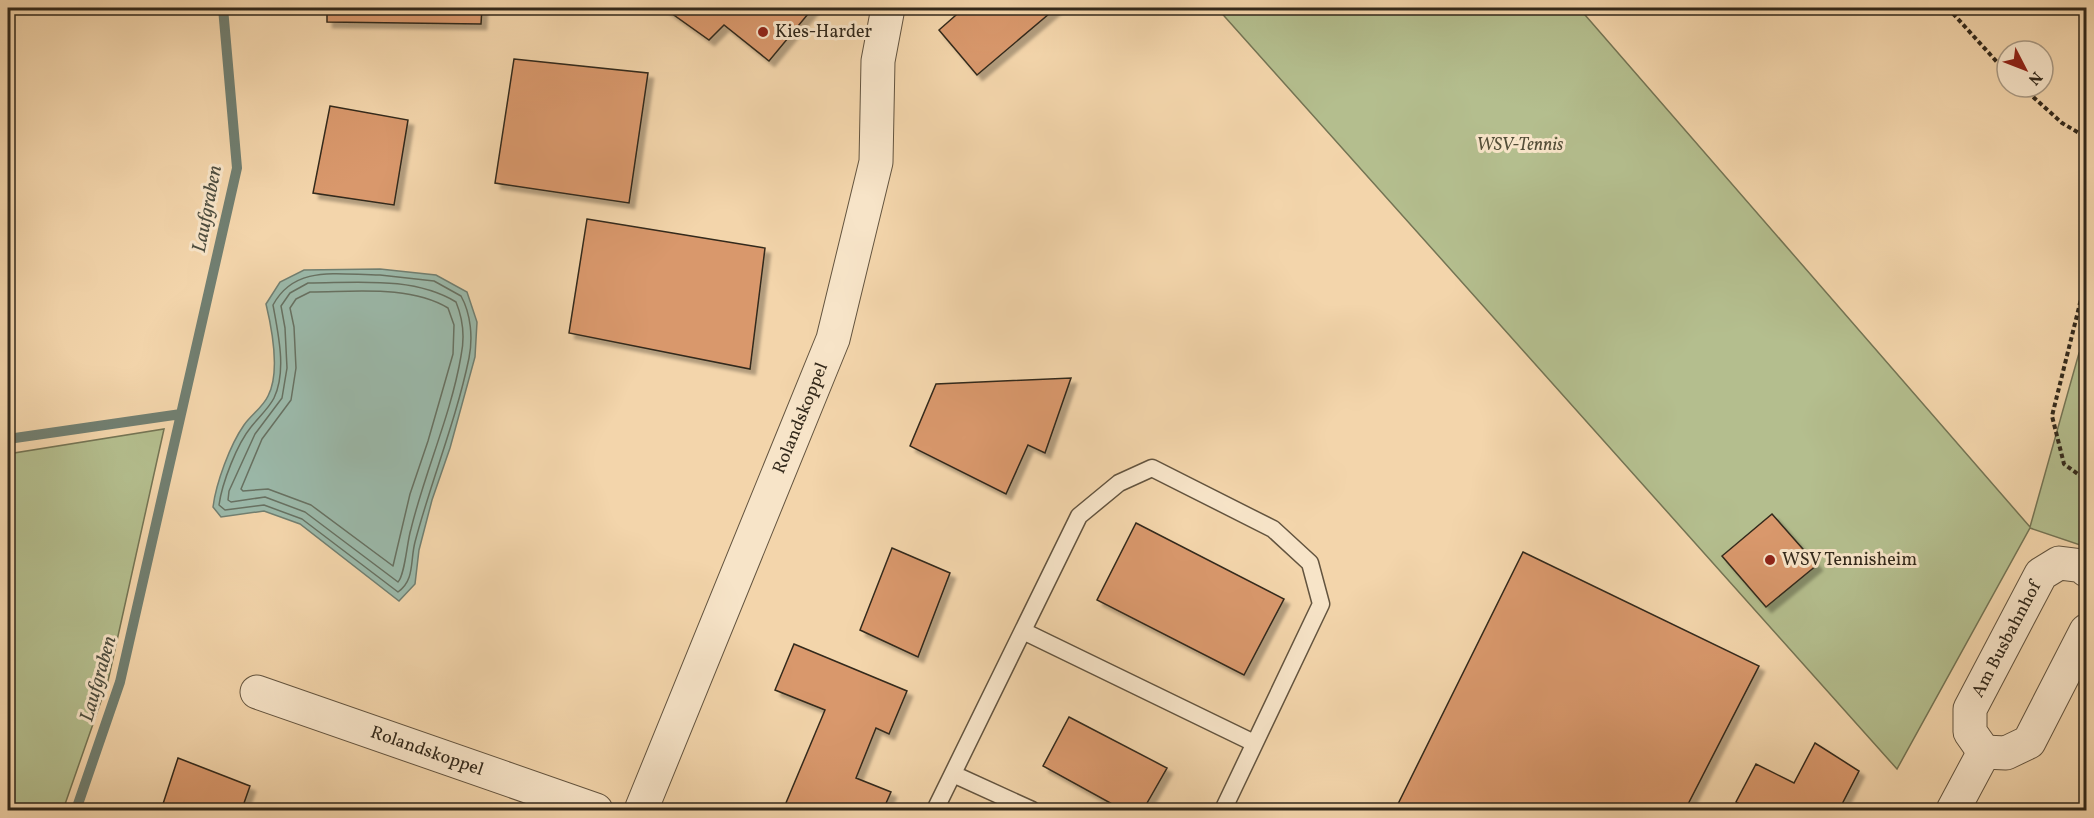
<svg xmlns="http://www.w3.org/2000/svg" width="2094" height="818" font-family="Vollkorn,serif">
	<defs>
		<filter id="shadow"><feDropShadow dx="5.5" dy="5.5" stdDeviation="1.5" flood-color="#0004"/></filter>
	</defs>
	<rect width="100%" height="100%" fill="#f3d5ab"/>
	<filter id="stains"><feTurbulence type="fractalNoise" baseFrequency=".00333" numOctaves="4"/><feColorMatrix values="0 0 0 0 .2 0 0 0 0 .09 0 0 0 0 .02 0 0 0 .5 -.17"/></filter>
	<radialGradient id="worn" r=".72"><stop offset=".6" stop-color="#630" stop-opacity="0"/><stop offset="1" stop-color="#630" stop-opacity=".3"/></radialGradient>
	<path fill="#b4be8e" stroke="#747454" stroke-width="1.5" d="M1217,8H1579L2030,527L2079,353L2086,354V547L2030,528L1897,769Z
		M164,429L108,681L63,810H8V454Z"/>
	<path fill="#9bb9aa" stroke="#717f71" stroke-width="1.5" d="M380,269L436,275L467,292L477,322L475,357L450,448L432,500L419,550L415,584L399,601L300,524L264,511L221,517L213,507C216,483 230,445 244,425C251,415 263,407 268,396C280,373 272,329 266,304L280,282L304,270Z"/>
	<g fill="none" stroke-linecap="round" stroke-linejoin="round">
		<path stroke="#677162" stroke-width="1.5" d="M380,275L434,281L461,296C471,314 473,338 469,358C456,421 431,481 415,542C410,561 415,580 398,592L302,519L264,505L225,510L219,505C222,483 237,444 251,427C258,418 269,408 274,398C287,371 278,333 273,305C295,264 339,275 380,275Z
			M308,283C357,283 413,276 456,302C463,319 465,337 461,356C451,415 425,471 411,529C407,541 405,575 398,582L305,512L265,497L231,502L228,500L229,491L255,434L282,398L287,368L285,328L281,306L290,293Z
			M310,292C355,292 409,285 448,308L454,325L453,354L428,441L410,494L393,566L311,505L268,489L243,491L241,489L262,439L291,400L296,368L294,327L290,308L296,299Z"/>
		<path stroke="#717f71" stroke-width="10" d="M8,439L181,414
			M76,810L120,682L237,168L223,8"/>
	</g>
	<path fill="#d9986c" stroke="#33291b" stroke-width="1.5" filter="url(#shadow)" d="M327,8H482L481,24L327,22Z
		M664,8H721L729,13L734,8H813L769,61L724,25L709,40Z
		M964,8H1056L977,75L939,30Z
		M514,59L648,73L629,203L495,183Z
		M330,106L408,120L394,205L313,193Z
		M587,219L765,248L750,369L569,333Z
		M1071,378L1045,453L1028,445L1006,494L910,446L936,384Z
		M1772,514L1817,565L1766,607L1722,556Z
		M1136,523L1284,599L1244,675L1097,600Z
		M892,548L950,573L918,657L860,630Z
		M1523,552L1759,666L1685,810H1395Z
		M794,644L907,691L889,734L876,728L856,778L891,792L883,810H783L825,710L775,690Z
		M1069,717L1167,768L1143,810H1123L1043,766Z
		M1815,743L1859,771L1839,810H1750L1736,802L1756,764L1794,783Z
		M178,758L250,786L243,806L257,810H161Z"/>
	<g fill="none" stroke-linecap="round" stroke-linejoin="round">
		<g stroke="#63543f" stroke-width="19">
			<path id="lane" d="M1023,631L1254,743
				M953,774L1032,810
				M935,810L1079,516L1119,483L1152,468L1273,529L1310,563L1321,604L1223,810"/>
		</g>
		<g stroke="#63543f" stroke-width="35">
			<g id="street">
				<path id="s1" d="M257,692L596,810"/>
				<path id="s2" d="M1984,752L1970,732V709L2041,574L2059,563L2083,566L2086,570"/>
				<path d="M1984,752L2006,753L2029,742L2086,631"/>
				<path id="s3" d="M641,810L833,339L876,162L878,61L888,8"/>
				<path d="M1953,810L1984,752"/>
			</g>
		</g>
		<path stroke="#33291b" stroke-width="4" stroke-dasharray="4.5 3" stroke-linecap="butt" d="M1948,8L2007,73
			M2022,87L2062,123L2086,137
			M2086,279L2052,416L2064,464L2086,480"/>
		<use href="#lane" stroke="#f7e4c8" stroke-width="16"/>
		<use href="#street" stroke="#f7e4c8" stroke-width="33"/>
	</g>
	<g fill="#8f2418" stroke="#f7e4c8" stroke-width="2">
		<circle cx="763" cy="32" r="6"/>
		<circle cx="1770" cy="560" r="6"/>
	</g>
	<g text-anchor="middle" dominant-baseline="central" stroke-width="6" stroke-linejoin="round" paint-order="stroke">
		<g font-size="18" fill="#33291b" stroke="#f7e4c8" text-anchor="start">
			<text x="775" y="32">Kies-Harder</text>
			<text x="1782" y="560">WSV Tennisheim</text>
		</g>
		<g font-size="18" font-style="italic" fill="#534e38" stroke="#f7e4c8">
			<text x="1520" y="145">WSV-Tennis</text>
		</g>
		<g font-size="18" fill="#33291b" stroke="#f7e4c8">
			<text stroke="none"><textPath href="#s3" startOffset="423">Rolandskoppel</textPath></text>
			<text stroke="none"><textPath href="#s2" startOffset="126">Am Busbahnhof</textPath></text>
			<text stroke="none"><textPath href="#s1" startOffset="180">Rolandskoppel</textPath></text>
		</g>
		<g font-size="20" font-style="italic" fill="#4d4d3f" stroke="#f7e4c8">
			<text transform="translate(208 209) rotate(-79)">Laufgraben</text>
			<text transform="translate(99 679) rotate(-74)">Laufgraben</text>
		</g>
	</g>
	<rect width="2094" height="818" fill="none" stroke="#f3d5ab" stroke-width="30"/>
	<rect x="9" y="9" width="2076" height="800" fill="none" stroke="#33291b" stroke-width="3"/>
	<rect x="15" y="15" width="2064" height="788" fill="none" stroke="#33291b" stroke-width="1.5"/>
	<g transform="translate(2025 69) rotate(132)"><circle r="28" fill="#f7e4c8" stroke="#a99983" stroke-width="1.5"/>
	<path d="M0-4.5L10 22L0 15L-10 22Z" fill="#8f2418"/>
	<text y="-9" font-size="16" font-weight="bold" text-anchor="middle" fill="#33291b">N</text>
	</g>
	<rect width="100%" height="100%" filter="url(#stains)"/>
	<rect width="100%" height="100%" fill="url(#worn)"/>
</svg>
